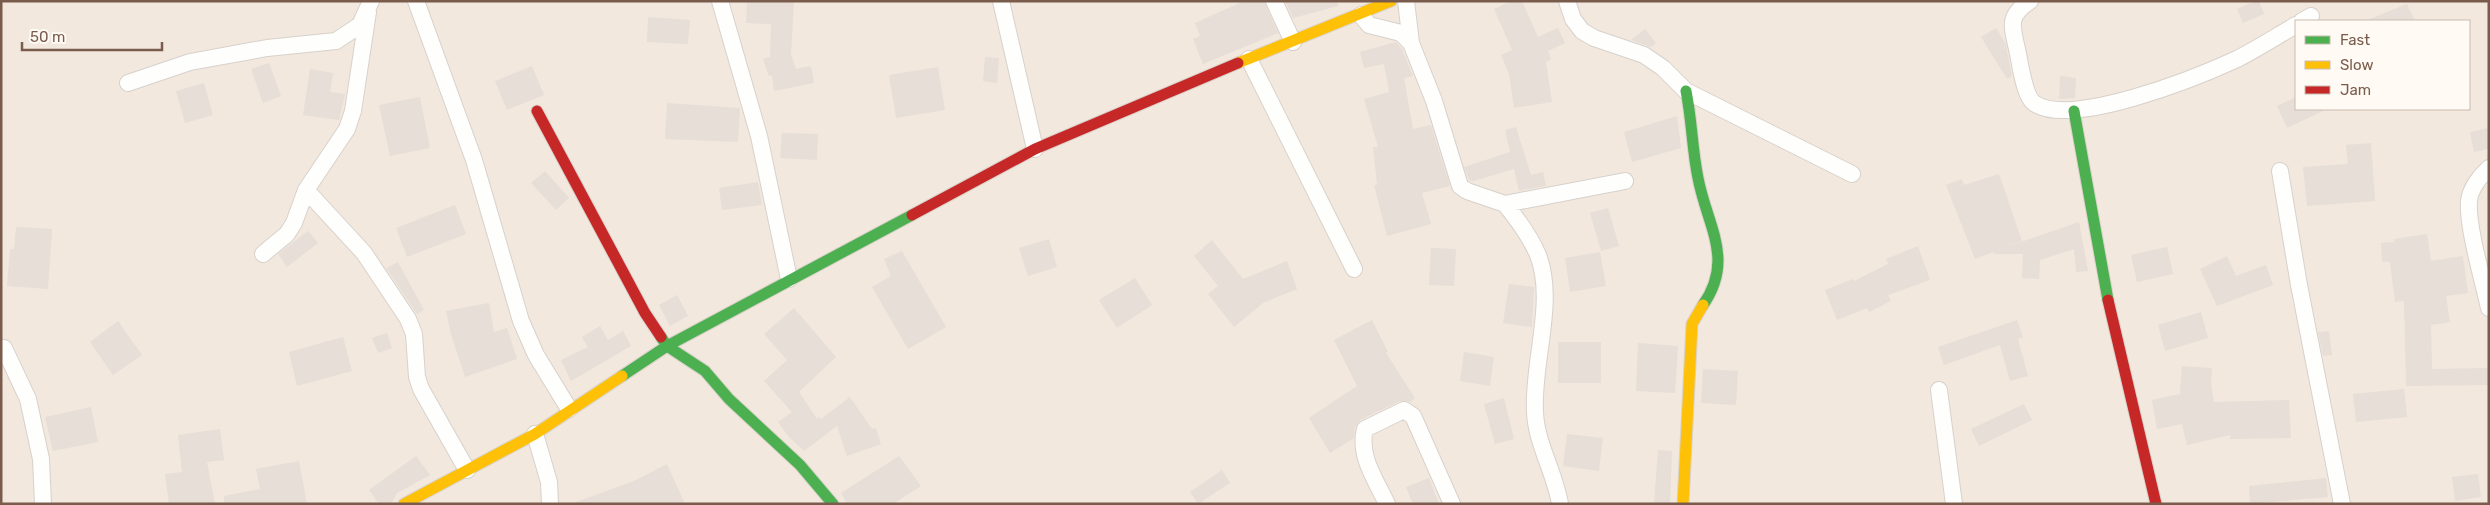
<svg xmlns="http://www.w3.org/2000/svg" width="2490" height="505" font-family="Rubik,sans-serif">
	<rect width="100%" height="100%" fill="#f9f5f0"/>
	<path fill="#f2e8de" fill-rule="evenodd" d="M1,1H2489V504H1ZM2296,21H2469V109H2296Z"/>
	<path fill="#e6ded7" d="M747,1H794L791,54L796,69L811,66L814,83L774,91L772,75L769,76L763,59L770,57L771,24L746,23Z
		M1244,1H1264L1278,33L1203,64L1193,39L1200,36L1195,23Z
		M1285,1H1337L1338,6L1293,18Z
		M1512,1H1522L1538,37L1558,28L1565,43L1548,51L1551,59L1546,62L1552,102L1514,108L1509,74L1501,55L1512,50L1494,9Z
		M2255,1H2259L2264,14L2243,23L2237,9Z
		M2407,4L2415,21H2365Z
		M648,17L690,20L688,44L647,42Z
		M1996,28L2006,44L2007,51L2012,76L2007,79L1981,37Z
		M1645,29L1656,43L1651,47L1631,40Z
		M1396,42L1402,49L1413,76L1404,78L1413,129L1431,125L1450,186L1422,193L1431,224L1387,236L1374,185H1377L1373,147H1378L1364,99L1389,92L1384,64L1364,68L1360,52Z
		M985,57L999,58L997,83L983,81Z
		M269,63L281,96L263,103L251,69Z
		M532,66L544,95L507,110L495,81Z
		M938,67L945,110L896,118L889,75Z
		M310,69L333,73L330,92L345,94L339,120L303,115Z
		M2060,76L2076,78L2075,98L2059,99Z
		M204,83L213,115L185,123L176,91Z
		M420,97L430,148L390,156L379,105Z
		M2296,97V109H2327L2287,128L2277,106Z
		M667,103L740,108L738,142L665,139Z
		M1677,116L1681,148L1632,162L1624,132Z
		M1516,127L1531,175L1543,172L1546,186L1519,191L1514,169L1473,181L1469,180L1464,167L1510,152L1505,130Z
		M2489,128V149L2474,152L2470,132Z
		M782,133L818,134L817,160L780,158Z
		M2371,143L2375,201L2307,206L2303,167L2348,164L2346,145Z
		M545,171L569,198L556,210L531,183Z
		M1999,174L2022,241L1998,250L2079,222L2088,271L2076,272L2074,249L2040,260L2039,279L2022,278L2023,254H1993V252L1975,259L1946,185L1962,179L1964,185Z
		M758,182L762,205L722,210L719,188Z
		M455,205L466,234L407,257L396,228Z
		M1608,208L1619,246L1601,251L1590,213Z
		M16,227L52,229L48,289L7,286L10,249H14Z
		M308,231L318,243L287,267L278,254Z
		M2427,234L2431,261L2463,256L2468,293L2446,296L2450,322L2431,325L2432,369L2488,368V385L2406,386L2404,301L2395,302L2390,262H2382L2381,243L2394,242V239Z
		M1049,239L1057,267L1028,276L1019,248Z
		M1212,240L1243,279L1287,261L1297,289L1263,303L1234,327L1208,294L1218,286L1194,256Z
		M1918,246L1930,280L1888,295L1891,301L1869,312L1867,308L1837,320L1825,290L1853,279L1854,281L1888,264L1886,259Z
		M2167,247L2173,274L2137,282L2131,255Z
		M1431,248L1456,249L1454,286L1429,285Z
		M902,251L946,327L908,349L872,287L891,276L884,259Z
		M1600,252L1606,286L1570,292L1565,258Z
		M2227,256L2236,276L2266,265L2273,285L2217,306L2200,269Z
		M398,262L424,310L417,314L386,268Z
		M1135,278L1152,305L1117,328L1099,300Z
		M1509,284L1534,287L1532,327L1503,323Z
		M677,295L688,316L670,326L659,305Z
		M489,303L494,332L507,328L517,359L465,377L451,334L446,311Z
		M794,308L836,357L799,392L817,419L819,417L821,419L850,397L872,429L876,428L881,444L847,456L837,426L804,451L789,437L778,422L792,412L764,381L787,360L764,334Z
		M2201,312L2208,338L2165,351L2158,325Z
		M1372,320L1388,352L1386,353L1415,398L1410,402L1400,401L1360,420L1355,427L1354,438L1330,453L1309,418L1357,386L1334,340Z
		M2017,320L2023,337L2018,339L2028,376L2010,381L2000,345L1944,365L1938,347Z
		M118,321L142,355L113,375L90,342Z
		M600,326L608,340L623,331L631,346L571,381L561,360L588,347L582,337Z
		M2329,331L2332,355L2323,356L2318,332Z
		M387,333L392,348L378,353L372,338Z
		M343,337L352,371L297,386L289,352Z
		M1558,342H1601V383H1558Z
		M1638,343L1678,346L1675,393L1636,391Z
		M1464,352L1494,357L1490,386L1460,381Z
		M2182,366L2212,368L2211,385L2214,402L2289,400L2291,438L2230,439V435L2187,445L2182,424L2157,429L2152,400L2180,394Z
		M1703,369L1738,371L1736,405L1701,403Z
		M2404,389L2407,417L2356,422L2353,394Z
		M1504,398L1514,439L1495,444L1484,404Z
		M2024,404L2032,420L1979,446L1971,429Z
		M91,407L98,442L53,451L45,417Z
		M220,429L224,460L207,462L215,504H169L165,474L182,472L178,435Z
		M1567,434L1603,438L1599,471L1563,466Z
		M1658,450L1672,451L1670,504H1654Z
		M416,456L430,475L397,493L391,504H379L369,490Z
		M899,456L921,486L893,504H847L841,493Z
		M299,461L307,504H224V496L260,489L256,469Z
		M667,464L685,504H576V502L634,481Z
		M1222,470L1230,483L1198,504L1190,492Z
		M2478,474L2481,497L2455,501L2452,477Z
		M1429,478L1439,504H1413L1406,487Z
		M2326,478L2328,497L2250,504L2249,486Z"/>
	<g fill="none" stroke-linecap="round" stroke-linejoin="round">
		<g stroke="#d7d1cb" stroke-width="18">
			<path id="street" d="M416,1L474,160L521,321L536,355L569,409
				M720,1L759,136L789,279
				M1001,1L1035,149
				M1274,1L1293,42
				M1406,1L1411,43L1434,101L1460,186L1467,191L1505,204L1625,181
				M1567,1L1573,19L1582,31L1594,38L1644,55L1663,68L1686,91L1852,174
				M2030,1C2007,16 2012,26 2017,49C2020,62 2024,96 2034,103C2070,129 2198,77 2237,59C2257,49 2277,36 2296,25
				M1361,15L1369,25L1401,33L1411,43
				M2302,21L2311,16
				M1249,59L1354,269
				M128,83L190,62L267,48L336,41L360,25L371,1
				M2489,168C2480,176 2470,189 2469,201C2467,227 2483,280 2489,308
				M2280,171L2299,285L2342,504
				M306,190L364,253L408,319L414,334L417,377L421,389L467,470
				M1505,204C1518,220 1530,236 1538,255C1556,302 1532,362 1535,412C1536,443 1555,473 1560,504
				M263,254L287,234L294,223L306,190L347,129L353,111L368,12
				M4,348L28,399L41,459L43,504
				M1939,390L1954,504
				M535,434L549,482L550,504
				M1387,504C1376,480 1358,456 1365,429L1404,410L1413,416L1452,504"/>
		</g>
		<g stroke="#d9d2cb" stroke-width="13">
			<path id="fast" d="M1686,91C1692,120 1692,149 1698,178C1707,226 1735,259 1703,305
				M2074,111L2108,300
				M661,337L667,346L705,371L729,399L800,465L833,504
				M622,376L667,346L912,215"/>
		</g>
		<g stroke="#d9d2cb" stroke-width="13">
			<path id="slow" d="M1238,63L1391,1
				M404,504L535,434L622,376
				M1683,504L1692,324L1703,305"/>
		</g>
		<g stroke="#d9d2cb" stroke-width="13">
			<path id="jam" d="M537,111L645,313L661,337
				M912,215L1035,149L1238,63
				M2108,300L2156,504"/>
		</g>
		<use href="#street" stroke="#fefefd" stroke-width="16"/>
		<use href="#fast" stroke="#4caf50" stroke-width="11"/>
		<use href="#slow" stroke="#ffc107" stroke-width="11"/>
		<use href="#jam" stroke="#c62828" stroke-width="11"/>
	</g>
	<rect width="2490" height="505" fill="none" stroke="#7a5c4d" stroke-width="5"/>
	<rect x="2295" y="20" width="175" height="90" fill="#fffaf3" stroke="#cabbb1"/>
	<rect x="2305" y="36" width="25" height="8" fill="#4caf50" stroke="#cabbb1"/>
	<text x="2340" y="45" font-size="15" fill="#7a5c4d">Fast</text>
	<rect x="2305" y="61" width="25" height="8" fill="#ffc107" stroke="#cabbb1"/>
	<text x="2340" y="70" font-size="15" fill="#7a5c4d">Slow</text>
	<rect x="2305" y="86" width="25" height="8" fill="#c62828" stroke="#cabbb1"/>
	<text x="2340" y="95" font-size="15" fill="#7a5c4d">Jam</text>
	<path d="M22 42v8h140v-8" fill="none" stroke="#7a5c4d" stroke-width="2.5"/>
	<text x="30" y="42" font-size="15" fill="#7a5c4d" stroke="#fffaf3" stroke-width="4" paint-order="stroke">50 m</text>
</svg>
